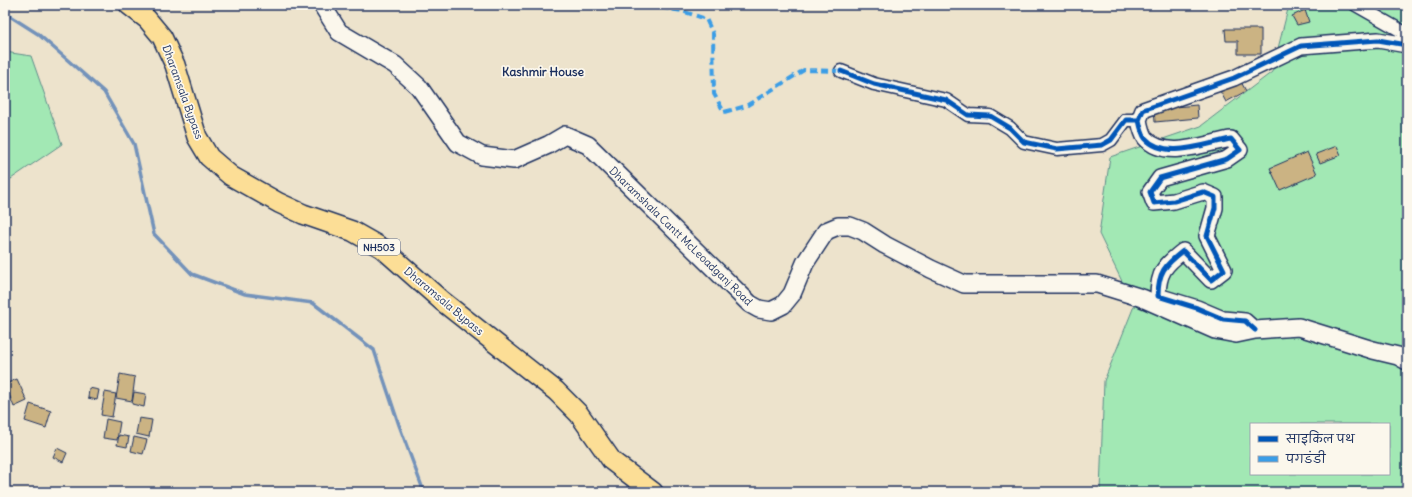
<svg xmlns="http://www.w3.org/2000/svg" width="1412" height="497" font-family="Delius,'Playpen Sans Deva',sans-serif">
	<rect width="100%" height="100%" fill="#ede3cc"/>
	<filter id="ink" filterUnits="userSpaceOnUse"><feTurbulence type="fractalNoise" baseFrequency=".025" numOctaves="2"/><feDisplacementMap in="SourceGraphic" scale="8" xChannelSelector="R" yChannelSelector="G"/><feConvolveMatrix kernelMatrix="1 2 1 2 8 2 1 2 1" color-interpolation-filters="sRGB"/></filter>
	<g filter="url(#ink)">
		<path fill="#a2e8b4" stroke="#5e8c89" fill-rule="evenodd" d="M1289,5H1407V492H1100L1104,381L1134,306L1099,234L1110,157L1201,126L1272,72ZM1251,424H1389V474H1251Z
			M5,52L31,56L62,144L5,183Z"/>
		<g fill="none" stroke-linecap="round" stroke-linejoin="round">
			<path stroke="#7392ba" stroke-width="3.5" d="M5,13L38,34L104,92L134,144L154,234L192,274L245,294L313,303L374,350L399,425L424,492"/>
		</g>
		<path fill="#cbb383" stroke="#1b2f5e" d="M1305,10L1309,22L1297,25L1292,16Z
			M1225,29H1261V54H1238V41H1226Z
			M1240,80L1246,91L1226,102L1220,91Z
			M1197,105L1198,118L1155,122L1154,109Z
			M1337,146L1341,155L1320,163L1316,154Z
			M1307,152L1317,174L1280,190L1270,168Z
			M120,374L135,377L132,401L116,398Z
			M17,379L27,401L14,407L5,384Z
			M89,388L99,390L97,400L88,398Z
			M105,392L116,394L112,417L101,415Z
			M134,392L146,394L144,407L132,404Z
			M30,404L51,411L46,428L25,421Z
			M139,418L152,420L149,437L136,434Z
			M106,419L120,422L117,440L103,438Z
			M119,435L129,437L127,447L117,445Z
			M134,437L147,440L143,454L131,451Z
			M57,448L67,453L63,462L53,457Z"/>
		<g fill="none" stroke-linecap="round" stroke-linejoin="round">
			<g stroke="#1b2f5e" stroke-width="15">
				<path id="minor" d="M1356,5L1407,34
					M841,71L874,84L946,100L968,115L990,116L1010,128L1024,142L1057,149L1102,145L1111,140L1126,120H1139"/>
			</g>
			<g stroke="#1b2f5e" stroke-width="18">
				<path id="tertiary" d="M1255,330L1245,321L1223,319L1197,308L1158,296C1158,272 1165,265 1183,251L1211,280L1224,270L1207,236L1215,208V197L1203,192L1174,201L1154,203L1150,192L1160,178L1227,159L1240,150L1231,139C1206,143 1165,161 1145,138C1142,134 1140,125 1139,120L1143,110L1234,78L1301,46L1378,40L1407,45"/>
			</g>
			<g stroke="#1b2f5e" stroke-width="20">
				<path id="secondary" d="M322,5L339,32L395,65L419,87L458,143L482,156L514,160L548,145L565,135L588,145L750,304L759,309L771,311L783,305L792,294L805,263L826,231L838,226H850L863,231L885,245L931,269L964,284H1097L1142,298L1215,330L1236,334L1255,330L1299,327L1373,350L1398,356L1407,361"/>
			</g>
			<g stroke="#1b2f5e" stroke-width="22">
				<path id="primary" d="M129,5L147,19L162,37L175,65L197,137L209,157L231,176L279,203L303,214L352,231L382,248L442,301L556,391L579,414L612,461L653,492"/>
			</g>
			<use href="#minor" stroke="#fbf7ec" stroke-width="12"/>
			<use href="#tertiary" stroke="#fbf7ec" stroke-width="15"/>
			<use href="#secondary" stroke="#fbf7ec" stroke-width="17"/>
			<use href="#primary" stroke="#fcde96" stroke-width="19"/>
			<path stroke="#3b9de6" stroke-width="4" stroke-dasharray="8 4" stroke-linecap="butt" d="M663,5L664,8L682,11L706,19L713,34L714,94L724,112L746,106L804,70L841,71"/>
			<g stroke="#fbf7ec" stroke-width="8">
				<path id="cycleway" d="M841,71L874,84L946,100L968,115L990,116L1010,128L1024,142L1057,149L1102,145L1111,140L1126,120H1139
					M1255,330L1245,321L1223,319L1197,308L1158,296C1158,272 1165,265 1183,251L1211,280L1224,270L1207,236L1215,208V197L1203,192L1174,201L1154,203L1150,192L1160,178L1227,159L1240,150L1231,139C1206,143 1165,161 1145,138C1142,134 1140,125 1139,120L1143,110L1234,78L1301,46L1378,40L1407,45"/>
			</g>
			<use href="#cycleway" stroke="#0057b8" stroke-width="5"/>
		</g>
	</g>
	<g text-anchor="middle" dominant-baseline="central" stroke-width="3.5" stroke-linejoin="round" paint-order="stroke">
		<rect fill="#fbf7ec" stroke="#5e6b89" stroke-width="1" x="358" y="239" width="42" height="16" rx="3"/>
		<g font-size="10" font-weight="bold" fill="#1b2f5e">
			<text x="379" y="247">NH503</text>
		</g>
		<g font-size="11" fill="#1b2f5e" stroke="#fbf7ec">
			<text transform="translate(183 92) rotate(70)">Dharamsala Bypass</text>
			<text transform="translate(681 236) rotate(44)">Dharamshala Cantt McLeoadganj Road</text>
			<text transform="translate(444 301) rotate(40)">Dharamsala Bypass</text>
		</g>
		<g font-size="12" font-weight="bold" fill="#1b2f5e" stroke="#fbf7ec">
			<text x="543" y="71">Kashmir House</text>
		</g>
	</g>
	<rect width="1412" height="497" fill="none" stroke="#fbf7ec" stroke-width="20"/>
	<rect x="10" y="10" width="1392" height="477" fill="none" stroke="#1b2f5e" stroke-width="1.5" filter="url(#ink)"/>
	<rect x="1250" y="423" width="140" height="52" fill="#fbf7ec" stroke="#a1a7b3"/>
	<rect x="1258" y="436" width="20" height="6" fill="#0057b8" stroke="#a1a7b3"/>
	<text x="1286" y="443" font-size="12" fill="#1b2f5e">साइकिल पथ</text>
	<rect x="1258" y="456" width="20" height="6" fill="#3b9de6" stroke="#a1a7b3"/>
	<text x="1286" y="463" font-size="12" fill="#1b2f5e">पगडंडी</text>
</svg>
